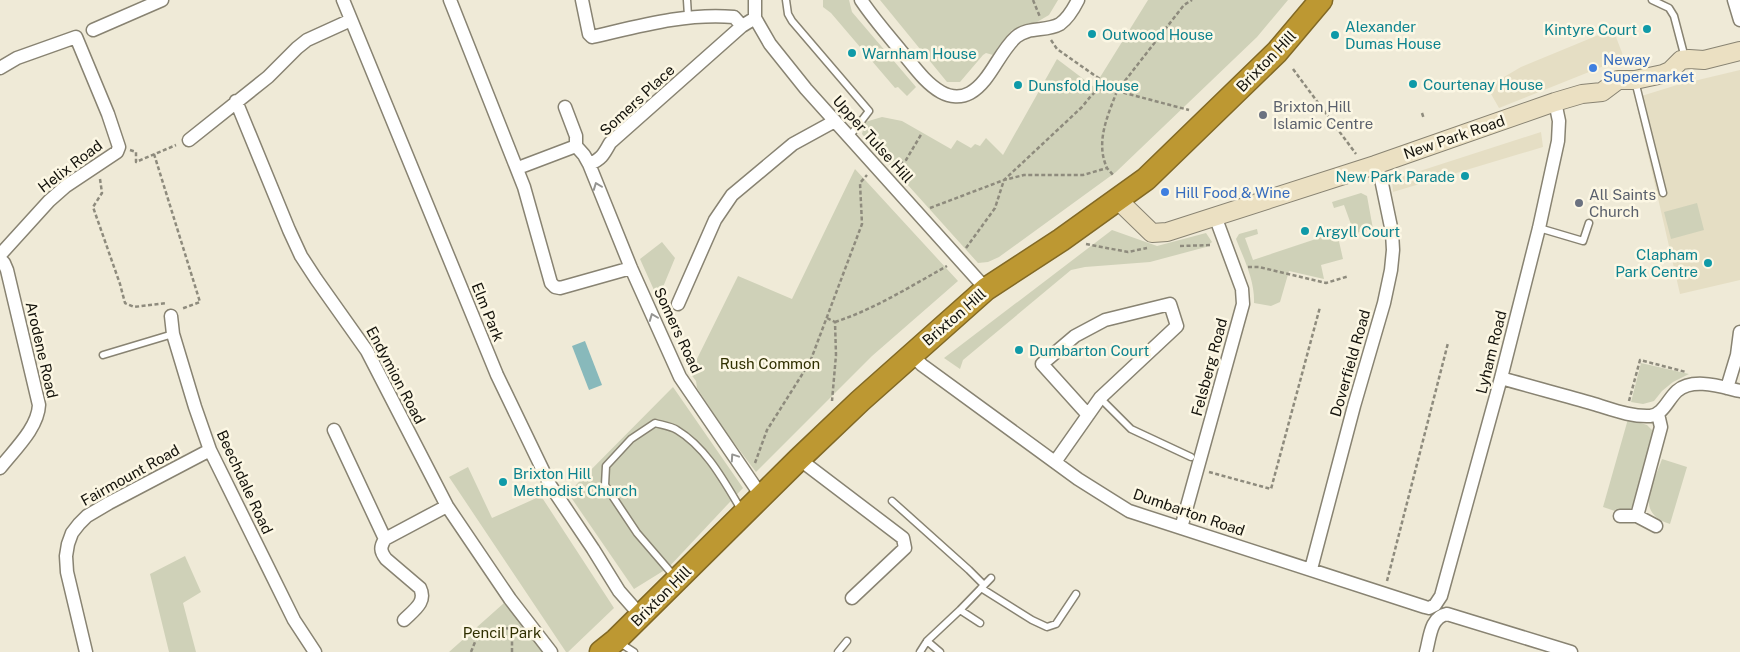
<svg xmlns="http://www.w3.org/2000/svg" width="1740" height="652" font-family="'Public Sans',sans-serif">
	<rect width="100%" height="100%" fill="#efead7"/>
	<path fill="#e5dec4" d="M1613,29L1624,58L1499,108L1487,87L1521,67Z
		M1740,70V280L1680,294L1635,98L1677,85Z
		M1541,132L1543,147L1393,192L1392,180Z"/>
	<path fill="#cfd1b8" d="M823,0H849L852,12L916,87L907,96L898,87L895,88L831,13L823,7Z
		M880,0H1058L1049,15L1037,22L1012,30L998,47L993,55L986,53L983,55L960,82H947Z
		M1148,0H1288L1257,37L1116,172L999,257L988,262L978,263L862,134L865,122L882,117L902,121L951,149L957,140L971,148L975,144L980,146L986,138L1003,155L1057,59L1094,87Z
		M855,169L958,281L872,356L756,472L725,431L697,388L696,381L690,373L738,276L792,299Z
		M1361,193L1367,196L1373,229L1338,237L1343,259L1321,265L1324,279L1289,271L1280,302L1271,306L1254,303C1255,281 1244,259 1236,239L1239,234L1257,229L1258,234L1245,238L1253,260L1352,227L1344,205L1334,208L1332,202Z
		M1697,203L1704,230L1671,239L1664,212Z
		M1112,230L1157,246L1206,233L1212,242L1206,247L1150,262L1085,267L1071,270L963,360L960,369L944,358Z
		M662,242L675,258L658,299L640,259Z
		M1641,363L1689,374L1673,382L1662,391L1654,401L1643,404L1631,402Z
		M673,387L743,488L668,568L634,589L568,493Z
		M1628,419L1647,425L1654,432L1635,504L1628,511H1615L1603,507Z
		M1662,459L1687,467L1670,524C1634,513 1653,485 1662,459Z
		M468,467L492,518L541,496L614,608L568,652H566L449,477Z
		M185,556L201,592L183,603L196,652H169L150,574Z
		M504,603L544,652H449Z"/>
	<path fill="#88b9bb" d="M585,341L602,385L589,390L572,346Z"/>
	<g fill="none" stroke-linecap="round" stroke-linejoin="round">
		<g stroke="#888372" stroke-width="9">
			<path id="lane" d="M687,0L688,16
				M786,0L788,14L792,21L869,111L849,137
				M1652,0L1669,8L1674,16L1685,58
				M1635,81L1663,193
				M1539,228L1583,241L1589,223
				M103,355L173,334
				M1100,398L1131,429L1191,457
				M892,501L969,570L984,585
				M674,576L637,533L605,485L606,466L631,439L655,423C662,425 671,426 677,430C707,448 725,483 742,511
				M981,588L1032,620L1047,627L1056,624L1076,594
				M960,610L980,623
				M927,641L940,652
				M620,643L634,652
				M838,652L847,641
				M920,652L927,641L960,610L991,578"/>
		</g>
		<g stroke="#888372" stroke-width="15">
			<path id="street" d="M343,0L497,375L550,485L593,549L619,591L641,616
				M450,0L524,187L551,283L555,287L560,288L631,268
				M582,0L589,34L592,37C640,26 684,13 734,17L742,26
				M755,0V18L770,44L806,89L986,289
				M861,0C873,18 887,34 901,51C913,65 925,83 941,92C950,97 961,98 970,93C990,82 999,52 1016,37C1029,26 1046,32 1060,24C1067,19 1074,8 1078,0
				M1734,0L1740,20
				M93,30L162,0
				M0,68L17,58L76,37L108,114L119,147L117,152L66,186L49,201L0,255
				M236,101L289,230L301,256L316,279L367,351L447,506L510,599L551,652
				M565,107L576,136V146L584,155L589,164C601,160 604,154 610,143L742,26L755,18
				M189,140L268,77L297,48L307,40L351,20
				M589,164L631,268L680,377L762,497
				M518,168L576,146
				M0,259L4,263L7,270L39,405C38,428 14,450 0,468
				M678,304L715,220L732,195L793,144L835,121
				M171,316L173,334L195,407L210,450L294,620L315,652
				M912,355L922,365L1078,479L1129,511L1425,607L1429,608L1435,605L1441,596L1501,378L1539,228L1558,141L1559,121L1555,102
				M1501,378C1532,387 1563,395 1594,404C1611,409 1631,417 1650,416C1663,415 1668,399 1677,391C1693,377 1722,387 1740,391
				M1727,388L1737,355L1740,332
				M334,430L385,539
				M799,459L903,538L905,548L852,598
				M1055,462L1100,398L1177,326L1170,304L1105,320L1075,336L1042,364L1088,415
				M1620,516H1637L1656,526
				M1637,516L1661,427L1658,414
				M1181,528L1243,304L1242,289L1215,216
				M1311,569L1354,406L1384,303L1391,270L1393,250L1392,232L1381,179L1375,165
				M404,620C414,610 427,602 420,588L386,559C380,551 380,547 385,539L447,506
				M86,652L67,572L66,556L68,544L72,533L79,524L87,516L109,503L210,450
				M1426,652C1430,638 1430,617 1447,614L1571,652"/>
		</g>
		<g stroke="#888372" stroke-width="20">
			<path id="secondary" d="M1118,200L1152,233L1167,232L1375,165L1555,102L1582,94L1602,92L1618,80H1635L1663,74L1670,71L1681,60L1689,59L1704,60L1740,51"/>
		</g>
		<g stroke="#826925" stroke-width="25">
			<path id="highway" d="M601,652L616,640L799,459L860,401L986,289L1061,240L1146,179L1277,52L1321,0"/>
		</g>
		<path stroke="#8e8b7d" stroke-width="2.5" stroke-dasharray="4 2.5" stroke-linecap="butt" d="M1033,0L1040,17
			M1051,40L1057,49L1117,91C1108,115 1095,142 1107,168
			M1293,69L1356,154
			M1117,91L1189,110
			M1422,113L1424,119
			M130,150L136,152V162L176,145
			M154,154L200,302L181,309
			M894,167L906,160L922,133
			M100,179L102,193L93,207L120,284L125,303L134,307L167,303
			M930,208L1004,180L1024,175H1083L1107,168L1114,176
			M1086,244L1128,252L1147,248
			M1180,246L1212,245
			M966,248L995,208L1004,180L1082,107C1095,91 1096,87 1117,91L1184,5L1192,0
			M1248,267H1259L1326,283L1349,276
			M827,318L835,322L836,355L832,401
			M835,322C875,309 911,286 947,266
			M1629,401L1640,360L1686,372
			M755,463L767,430L810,362L862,224L860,183L867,175
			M1209,472L1271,489L1320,307
			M1387,581L1448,343
			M471,652L477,637C490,632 504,624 517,631
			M512,652V628"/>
		<use href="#lane" stroke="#fff" stroke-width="6"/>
		<use href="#street" stroke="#fff" stroke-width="12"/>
		<use href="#secondary" stroke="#ebe0c2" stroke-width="18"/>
		<use href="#highway" stroke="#bd9832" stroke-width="22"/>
	</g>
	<defs><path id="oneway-chevron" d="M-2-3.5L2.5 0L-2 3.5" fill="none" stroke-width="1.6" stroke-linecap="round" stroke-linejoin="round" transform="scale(1.25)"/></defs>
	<g stroke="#959592">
		<use href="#oneway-chevron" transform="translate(597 186) rotate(-111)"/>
		<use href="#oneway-chevron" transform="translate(653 317) rotate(-111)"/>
		<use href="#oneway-chevron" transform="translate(734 457) rotate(-124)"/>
	</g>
	<g fill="#0f9aa8" stroke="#fcf7e4" stroke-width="2">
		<circle cx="1647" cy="29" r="5"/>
		<circle cx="1092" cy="34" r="5"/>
		<circle cx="1335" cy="35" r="5"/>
		<circle cx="852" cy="53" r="5"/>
		<circle cx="1413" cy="84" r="5"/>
		<circle cx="1018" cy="85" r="5"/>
		<circle cx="1465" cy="176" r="5"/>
		<circle cx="1305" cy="231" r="5"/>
		<circle cx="1708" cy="263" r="5"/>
		<circle cx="1019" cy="350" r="5"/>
		<circle cx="503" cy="482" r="5"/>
	</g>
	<g fill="#3f7fe0" stroke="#fcf7e4" stroke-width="2">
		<circle cx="1593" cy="68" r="5"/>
		<circle cx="1165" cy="192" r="5"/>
	</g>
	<g fill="#6b7280" stroke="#fcf7e4" stroke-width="2">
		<circle cx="1263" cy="115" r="5"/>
		<circle cx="1579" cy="203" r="5"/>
	</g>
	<g text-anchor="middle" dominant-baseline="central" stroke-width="5" stroke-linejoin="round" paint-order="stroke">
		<g font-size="15" fill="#0d838f" stroke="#fcf7e4" text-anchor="start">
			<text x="1345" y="26">Alexander<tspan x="1345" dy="17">Dumas House</tspan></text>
			<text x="1637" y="29" text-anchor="end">Kintyre Court</text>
			<text x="1102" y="34">Outwood House</text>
			<text x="862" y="53">Warnham House</text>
			<text x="1423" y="84">Courtenay House</text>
			<text x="1028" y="85">Dunsfold House</text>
			<text x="1455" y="176" text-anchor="end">New Park Parade</text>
			<text x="1315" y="231">Argyll Court</text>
			<text x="1698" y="254" text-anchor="end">Clapham<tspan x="1698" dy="17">Park Centre</tspan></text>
			<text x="1029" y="350">Dumbarton Court</text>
			<text x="513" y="473">Brixton Hill<tspan x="513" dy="17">Methodist Church</tspan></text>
		</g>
		<g font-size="15" fill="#366cbe" stroke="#fcf7e4" text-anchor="start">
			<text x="1603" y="59">Neway<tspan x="1603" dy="17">Supermarket</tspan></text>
			<text x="1175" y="192">Hill Food &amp; Wine</text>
		</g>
		<g font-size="15" fill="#14130c" stroke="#fcf7e4">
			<text transform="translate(1266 61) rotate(-46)">Brixton Hill</text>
			<text transform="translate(637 100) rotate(-43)">Somers Place</text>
			<text transform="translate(1454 137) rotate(-19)">New Park Road</text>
			<text transform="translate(873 139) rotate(48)">Upper Tulse Hill</text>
			<text transform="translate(70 166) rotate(-37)">Helix Road</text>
			<text transform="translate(488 312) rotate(68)">Elm Park</text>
			<text transform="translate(954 317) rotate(-41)">Brixton Hill</text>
			<text transform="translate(678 330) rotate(65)">Somers Road</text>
			<text transform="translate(42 350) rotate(77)">Arodene Road</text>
			<text transform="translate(1491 352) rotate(-76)">Lyham Road</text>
			<text transform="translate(1350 363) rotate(-74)">Doverfield Road</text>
			<text transform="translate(1209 367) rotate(-75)">Felsberg Road</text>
			<text transform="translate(396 375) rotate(62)">Endymion Road</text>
			<text transform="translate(130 475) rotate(-29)">Fairmount Road</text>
			<text transform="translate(245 482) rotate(65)">Beechdale Road</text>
			<text transform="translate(1189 512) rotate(19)">Dumbarton Road</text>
			<text transform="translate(661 596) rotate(-45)">Brixton Hill</text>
		</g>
		<g font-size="15" fill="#5b616d" stroke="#fcf7e4" text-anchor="start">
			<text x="1273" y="106">Brixton Hill<tspan x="1273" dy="17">Islamic Centre</tspan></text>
			<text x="1589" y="194">All Saints<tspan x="1589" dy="17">Church</tspan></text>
		</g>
		<g font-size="15" fill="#2f2f00" stroke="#fcf7e4">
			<text x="770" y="363">Rush Common</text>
			<text x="502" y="632">Pencil Park</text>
		</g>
	</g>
</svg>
